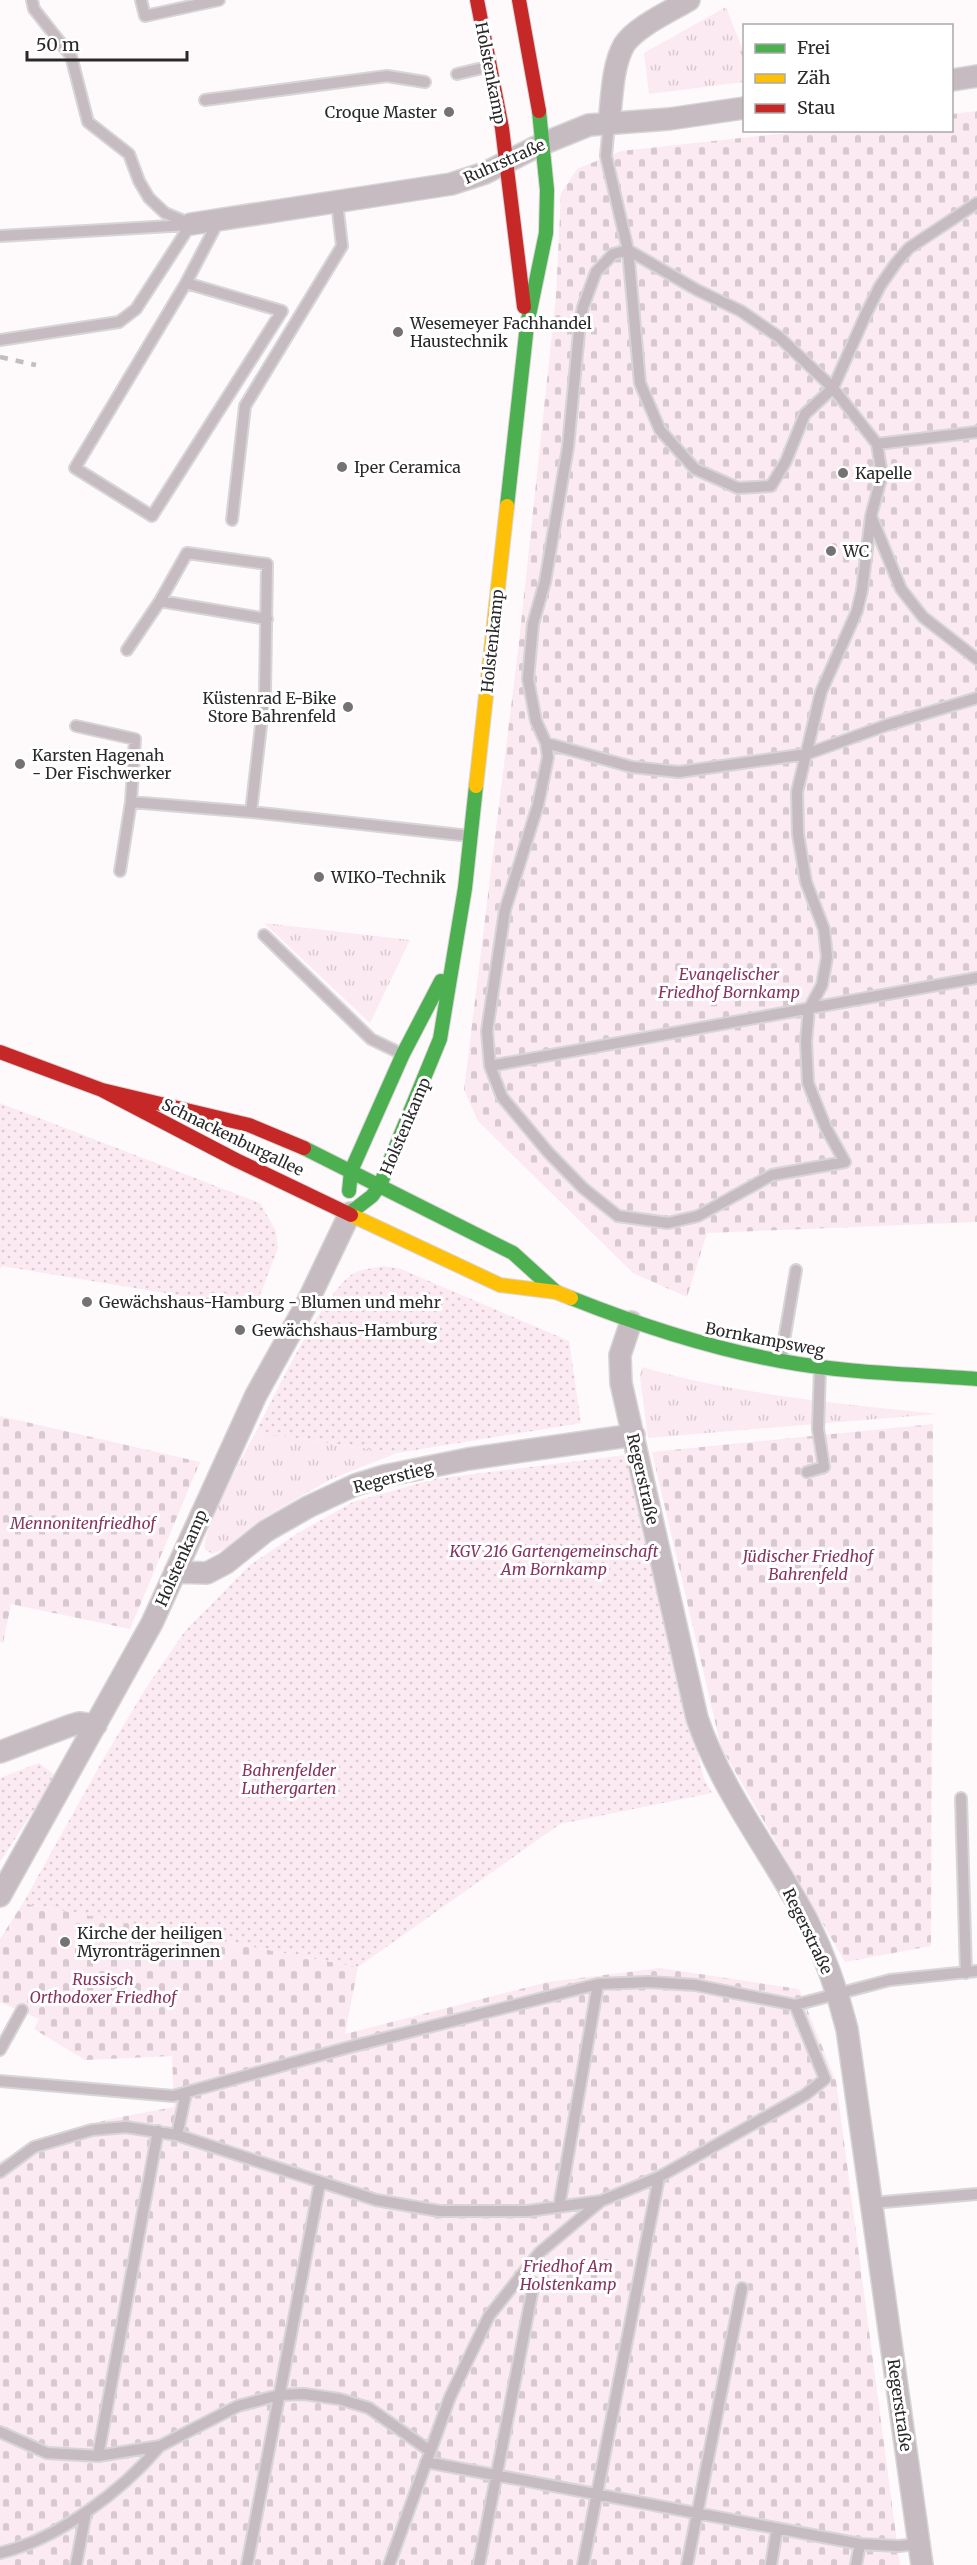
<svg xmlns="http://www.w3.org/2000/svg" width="977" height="2565" font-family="Merriweather,serif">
	<defs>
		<pattern id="grass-tufts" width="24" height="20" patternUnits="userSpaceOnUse" patternTransform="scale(1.5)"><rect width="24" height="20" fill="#fbeaf1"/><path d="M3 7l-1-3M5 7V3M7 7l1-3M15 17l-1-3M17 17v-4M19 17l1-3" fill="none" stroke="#d7c9cf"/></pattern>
		<pattern id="cemetery-stones" width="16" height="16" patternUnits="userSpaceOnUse" patternTransform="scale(1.5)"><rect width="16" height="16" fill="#fbeaf1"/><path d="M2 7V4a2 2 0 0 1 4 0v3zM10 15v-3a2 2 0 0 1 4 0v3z" fill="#d7c9cf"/></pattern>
		<pattern id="garden-dots" width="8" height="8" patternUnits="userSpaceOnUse" patternTransform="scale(1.5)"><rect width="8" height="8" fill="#fbeaf1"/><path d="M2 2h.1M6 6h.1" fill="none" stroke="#d7c9cf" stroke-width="1.8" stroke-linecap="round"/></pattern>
	</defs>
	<rect width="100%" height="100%" fill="#fefafc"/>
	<path fill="url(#grass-tufts)" d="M726,7L744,53V82L649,94L644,53Z
		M264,923L410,940L370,1023Z
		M642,1367C738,1395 837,1403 937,1414L648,1438L640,1377Z
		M256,1432L397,1453L331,1479L263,1518L230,1547L212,1554L205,1549C201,1530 245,1453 256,1432Z"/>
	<path fill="url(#cemetery-stones)" d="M977,111V1222L707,1233L687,1297L633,1273L478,1121L464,1090L519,642L556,296L561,193L577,169L621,151L806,131L952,130V114Z
		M0,1416L200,1462L130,1629L11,1604L3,1643L0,1642Z
		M933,1424L931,1946L845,1962L721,1747L652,1452Z
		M23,1903L358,1967L345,2034L548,1982L660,1968L799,1989L836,2081L900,2565H0V2161L47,2137L110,2119L174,2107L172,2056L85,2060L34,2029L39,2019L0,2002V1939Z"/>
	<path fill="url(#garden-dots)" d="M0,1103L260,1203L276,1231L278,1248L255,1308L2,1266L0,1269Z
		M383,1266L401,1269L569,1341L581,1423L397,1453L256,1432C273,1399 326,1286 356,1272C363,1269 375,1268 383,1266Z
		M626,1455L704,1779L712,1793L560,1824L358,1967L23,1903L105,1756L146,1688L185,1631L250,1565L298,1533L353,1502L434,1479Z
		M39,1763L56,1776L0,1862V1778Z"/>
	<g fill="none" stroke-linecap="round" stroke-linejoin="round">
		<g stroke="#d7d5d6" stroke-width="14">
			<path id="lane" d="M32,0L34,9L71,56L88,122L129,154L139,181L149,198L165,213L191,224
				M141,0L145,16L219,0
				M457,74L487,67
				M205,100L387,76L425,82
				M609,123L606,156L628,250L640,383L660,430L695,469L738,488L771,486L786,461L805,414L833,388L866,314L880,286L896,263L909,248L977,203
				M0,236L188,225
				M628,250L697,290L741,311L779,337L833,388L877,444L882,475L871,516L862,590L857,611L821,692L797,792L798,834L806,882L824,929L827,957L822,985L809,1009L806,1041L808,1083L826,1128L845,1162L772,1175L698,1216L668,1223L618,1216L583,1188L548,1152L502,1097L490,1066L487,1031L505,910L538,805L548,757L546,743L536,721L528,679L533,624L545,582L568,447L580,322L583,307L596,272L613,254Z
				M186,283L282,311L152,516L75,468L186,283L219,220
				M0,340L119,322L136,309L191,224
				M877,444L977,432
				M871,516L901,589L923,617L977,659
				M232,520L245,406L342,246L337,203
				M267,619L160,601L187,553L267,564L265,691L251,812L470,836
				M127,650L160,601
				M76,726L135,739L131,802L251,812
				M546,743L632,767L679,772L807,754L887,725L977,698
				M120,871L131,802
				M264,935L371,1039L400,1053
				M490,1066L977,978
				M781,1358L796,1270
				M807,1472L824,1467L818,1429L820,1368
				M961,1798L966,1973
				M0,2050L22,2010
				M0,2081L173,2096L346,2048L598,1984L649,1982L695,1985L795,2005L890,1980L977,1971
				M177,2135L186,2093
				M0,2172L34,2147L92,2130L126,2127L177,2135L376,2200L439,2211H528L601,2201L659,2177L805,2095L825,2079L795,2005
				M872,2203L977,2194
				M559,2207L598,1984
				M0,2432L47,2453L98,2456L160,2446L238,2406L279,2395L304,2394L339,2399L369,2408L430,2451
				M98,2456L158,2131
				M426,2462L860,2544L898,2546L919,2544
				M0,2553C58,2539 121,2492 160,2446
				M76,2565L86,2512
				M247,2565L320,2182
				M389,2565L450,2397L489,2316L539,2253L601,2201
				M479,2565L534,2283L520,2276
				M583,2565L659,2177
				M687,2565L742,2288
				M771,2565L777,2529
				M856,2565L860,2544"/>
		</g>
		<g stroke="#d7d5d6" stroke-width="24">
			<path id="street" d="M952,80L977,76
				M609,123C612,99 612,66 624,45C635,27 671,11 689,0
				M191,224L451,184L485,173L542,144L589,125L669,119L744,108
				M631,1322L620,1355L621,1383L697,1718C722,1792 772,1854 808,1922C825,1956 838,1993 847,2029L922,2565
				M175,1572L207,1573L226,1563L266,1531L308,1507L355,1485L384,1476L468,1459L634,1435
				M0,1752L69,1726L79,1723L96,1725
				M0,1896L152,1623L256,1395L306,1305L350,1213"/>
		</g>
		<g stroke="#d7d5d6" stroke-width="16">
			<path id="fast" d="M507,506L527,325L546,233L547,190L539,111
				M304,1148L513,1253L556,1292
				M349,1191L351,1171L403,1054L441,981
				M350,1213L372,1196L380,1185L440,1039L465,888L476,786
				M571,1298C639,1325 708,1348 781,1361C845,1373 912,1374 977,1379"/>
		</g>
		<g stroke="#d7d5d6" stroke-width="16">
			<path id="slow" d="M476,786L507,506
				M351,1215L500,1285L556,1292L571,1298"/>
		</g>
		<g stroke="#d7d5d6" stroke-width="16">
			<path id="jam" d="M477,0L502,128L524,307
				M519,0L539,111
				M0,1052L102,1090L249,1125L304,1148
				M102,1090L236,1160L351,1215"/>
		</g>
		<use href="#lane" stroke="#c5bbc0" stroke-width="10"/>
		<use href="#street" stroke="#c5bbc0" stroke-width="21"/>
		<use href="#fast" stroke="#4caf50" stroke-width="14"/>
		<use href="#slow" stroke="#ffc107" stroke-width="14"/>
		<use href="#jam" stroke="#c62828" stroke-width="14"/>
		<path stroke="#c2bdc0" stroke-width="4.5" stroke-dasharray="8 8" stroke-linecap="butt" d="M0,357L36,365"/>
	</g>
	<g fill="#747273" stroke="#fff" stroke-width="2">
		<circle cx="449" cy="112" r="6"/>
		<circle cx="398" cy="332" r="6"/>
		<circle cx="342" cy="467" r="6"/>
		<circle cx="843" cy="473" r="6"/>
		<circle cx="831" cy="551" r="6"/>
		<circle cx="348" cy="707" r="6"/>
		<circle cx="20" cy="764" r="6"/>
		<circle cx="319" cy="877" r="6"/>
		<circle cx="87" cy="1302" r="6"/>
		<circle cx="240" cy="1330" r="6"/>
		<circle cx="65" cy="1942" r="6"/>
	</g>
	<g text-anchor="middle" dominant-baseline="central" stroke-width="6" stroke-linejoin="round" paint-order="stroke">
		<g font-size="16" fill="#2a2929" stroke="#fff">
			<text transform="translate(491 73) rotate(79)">Holstenkamp</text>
			<text transform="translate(504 161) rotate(-24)">Ruhrstraße</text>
			<text transform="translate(492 641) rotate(-84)">Holstenkamp</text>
			<text transform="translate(405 1126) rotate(-67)">Holstenkamp</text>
			<text transform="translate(233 1137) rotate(26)">Schnackenburgallee</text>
			<text transform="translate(765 1339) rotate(11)">Bornkampsweg</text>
			<text transform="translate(393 1477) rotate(-15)">Regerstieg</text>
			<text transform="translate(643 1479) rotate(77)">Regerstraße</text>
			<text transform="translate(181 1558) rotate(-66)">Holstenkamp</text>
			<text transform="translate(808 1931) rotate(64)">Regerstraße</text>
			<text transform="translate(900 2405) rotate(82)">Regerstraße</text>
		</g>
		<g font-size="16" fill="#2a2929" stroke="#fff" text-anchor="start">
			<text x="437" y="112" text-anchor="end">Croque Master</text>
			<text x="410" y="323">Wesemeyer Fachhandel<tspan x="410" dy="18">Haustechnik</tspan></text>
			<text x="354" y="467">Iper Ceramica</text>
			<text x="855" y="473">Kapelle</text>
			<text x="843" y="551">WC</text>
			<text x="336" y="698" text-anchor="end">Küstenrad E-Bike<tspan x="336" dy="18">Store Bahrenfeld</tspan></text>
			<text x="32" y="755">Karsten Hagenah<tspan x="32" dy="18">- Der Fischwerker</tspan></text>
			<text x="331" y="877">WIKO-Technik</text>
			<text x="99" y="1302">Gewächshaus-Hamburg - Blumen und mehr</text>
			<text x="252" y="1330">Gewächshaus-Hamburg</text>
			<text x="77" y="1933">Kirche der heiligen<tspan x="77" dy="18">Myronträgerinnen</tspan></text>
		</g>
		<g font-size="16" font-style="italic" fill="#86335e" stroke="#fff">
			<text x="729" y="974">Evangelischer<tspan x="729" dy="18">Friedhof Bornkamp</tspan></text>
			<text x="83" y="1523">Mennonitenfriedhof</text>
			<text x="554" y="1551">KGV 216 Gartengemeinschaft<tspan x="554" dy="18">Am Bornkamp</tspan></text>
			<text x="808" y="1556">Jüdischer Friedhof<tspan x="808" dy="18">Bahrenfeld</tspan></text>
			<text x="289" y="1770">Bahrenfelder<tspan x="289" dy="18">Luthergarten</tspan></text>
			<text x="103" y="1979">Russisch<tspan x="103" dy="18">Orthodoxer Friedhof</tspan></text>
			<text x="568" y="2266">Friedhof Am<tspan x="568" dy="18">Holstenkamp</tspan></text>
		</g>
	</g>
	<rect x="743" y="24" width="210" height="108" fill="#ffffff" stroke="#aaa9a9" stroke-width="1.5"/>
	<rect x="755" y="44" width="30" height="9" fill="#4caf50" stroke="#aaa9a9" stroke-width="1.5"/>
	<text x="797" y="54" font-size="18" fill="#2a2929">Frei</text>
	<rect x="755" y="74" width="30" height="9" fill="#ffc107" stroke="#aaa9a9" stroke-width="1.5"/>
	<text x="797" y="84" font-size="18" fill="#2a2929">Zäh</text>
	<rect x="755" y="104" width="30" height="9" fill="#c62828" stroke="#aaa9a9" stroke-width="1.5"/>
	<text x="797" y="114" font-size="18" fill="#2a2929">Stau</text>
	<path d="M27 51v9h160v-9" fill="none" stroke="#2a2929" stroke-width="3"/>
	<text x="36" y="51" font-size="18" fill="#2a2929" stroke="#ffffff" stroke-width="4.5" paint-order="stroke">50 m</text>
</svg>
